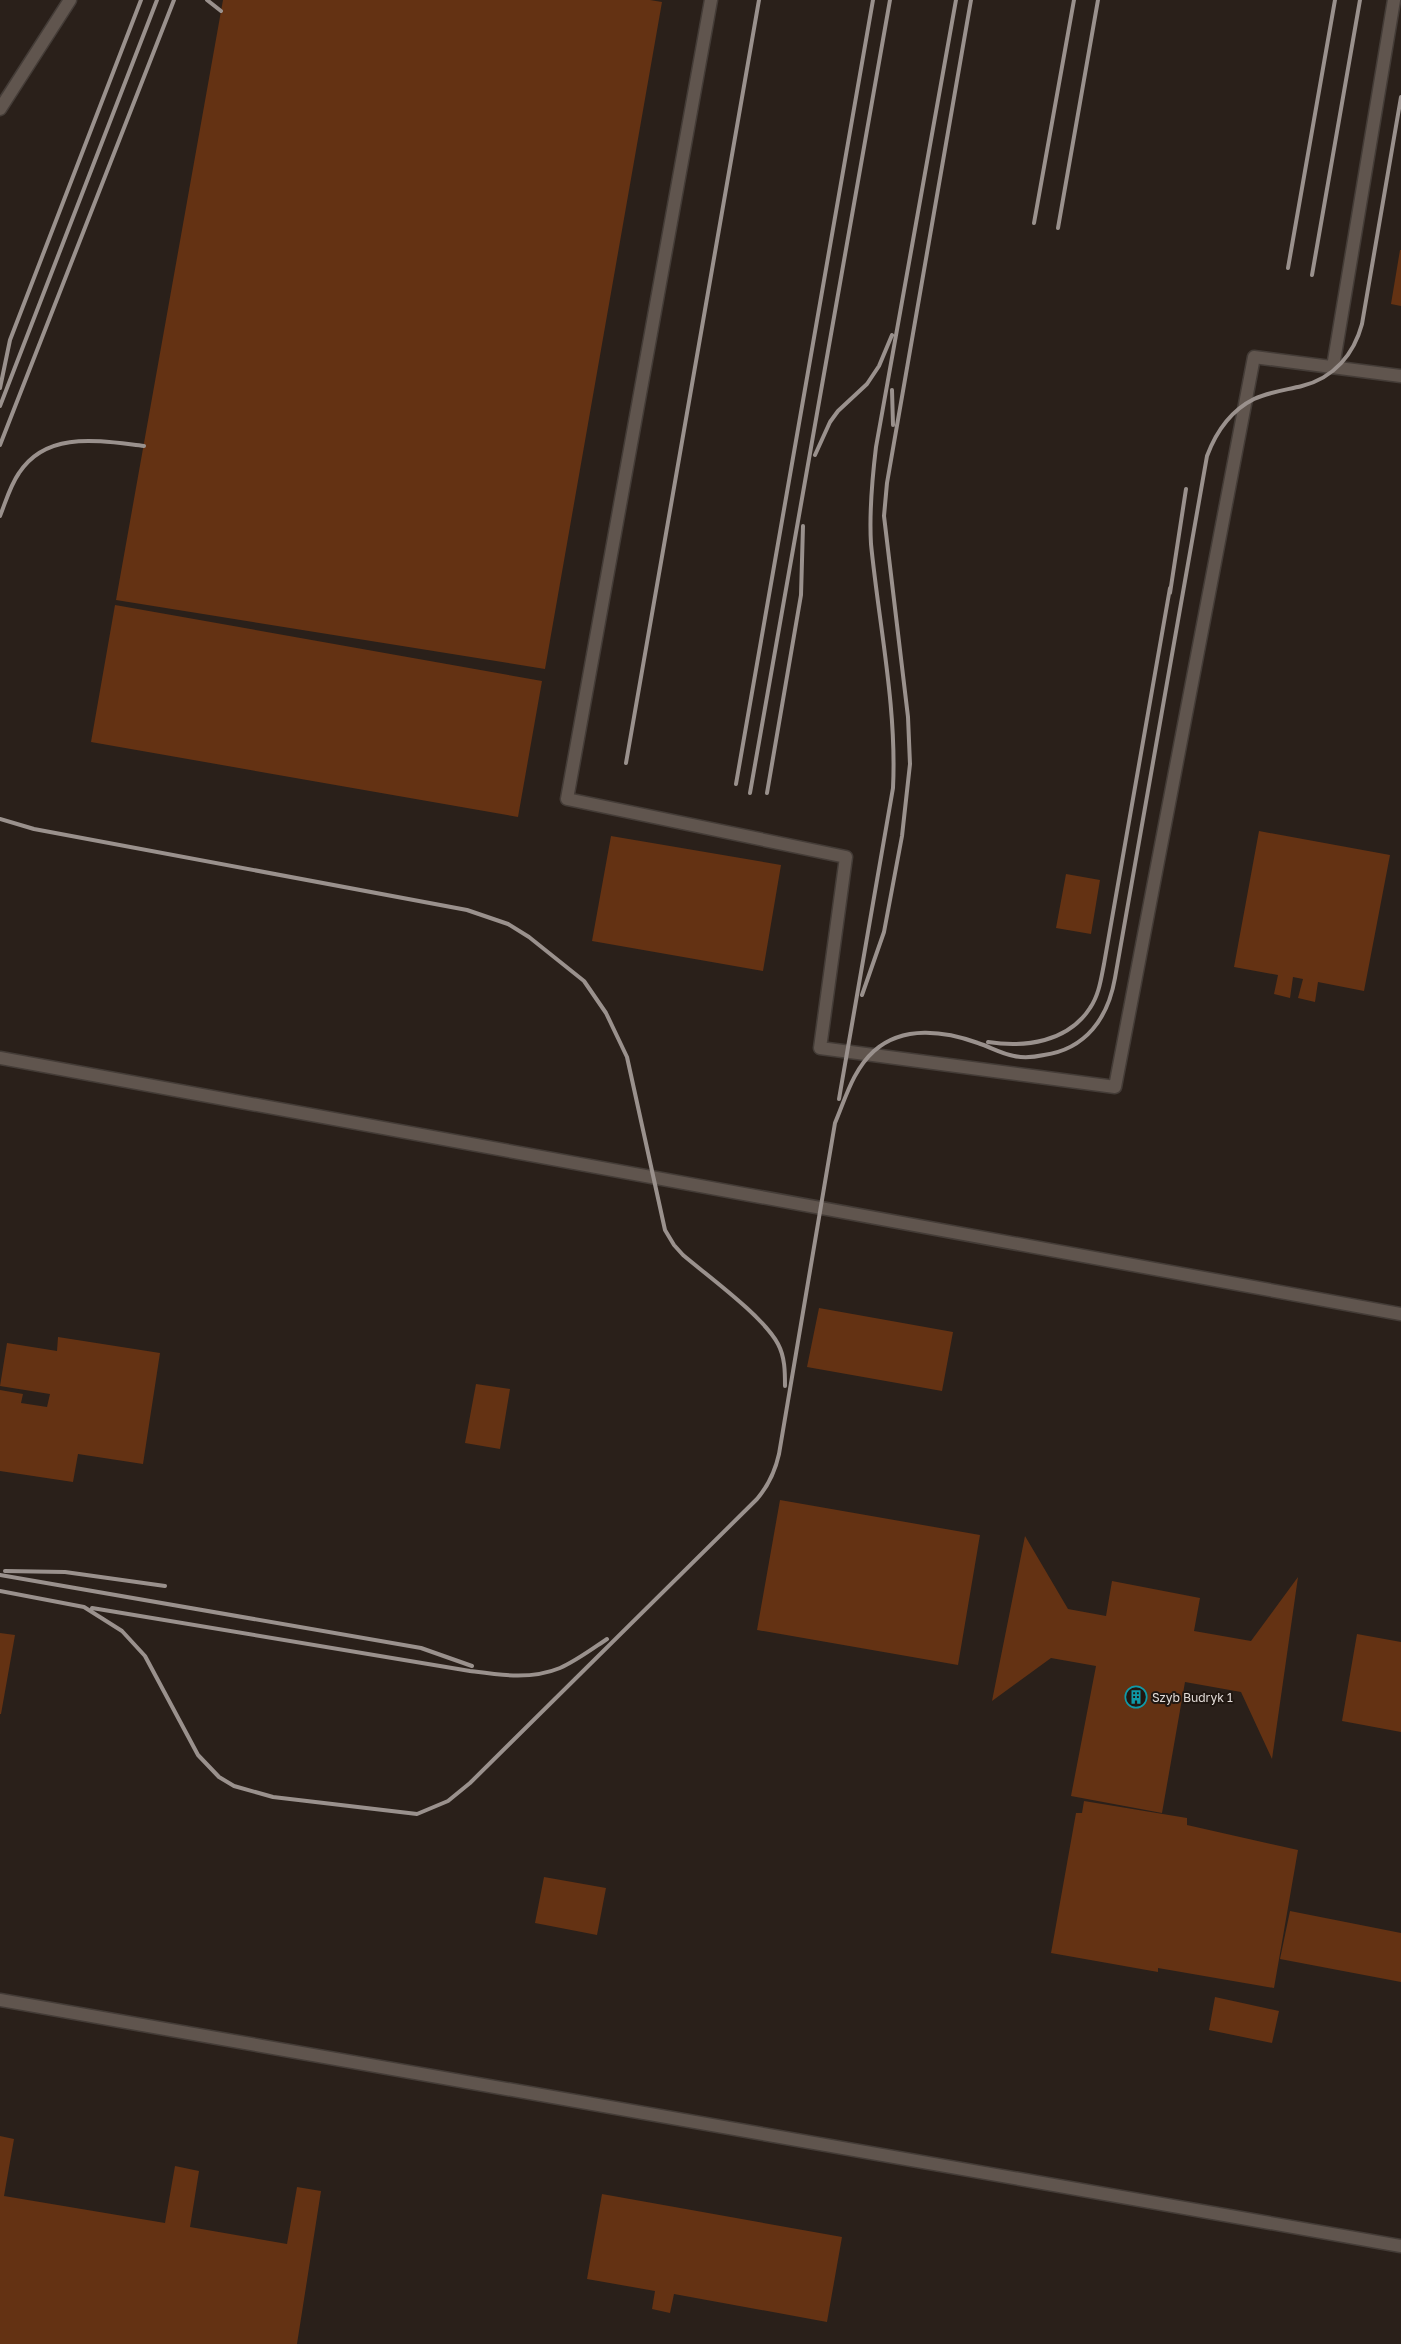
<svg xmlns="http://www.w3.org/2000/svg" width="1401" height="2344" font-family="'Golos Text',sans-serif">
	<rect width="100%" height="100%" fill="#2a201a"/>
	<path fill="#643213" d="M223,0H650L662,2L545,669L116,600Z
		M1400,250H1401V306L1391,304Z
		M115,605L542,681L518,817L91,742Z
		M1259,831L1390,855L1364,991L1318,982L1315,1002L1298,998L1303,979L1293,977L1290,998L1274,994L1278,975L1234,967Z
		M611,836L781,865L763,971L592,941Z
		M1066,874L1100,880L1091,934L1056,928Z
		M819,1308L953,1332L942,1391L807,1367Z
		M58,1337L160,1353L143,1464L78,1454L73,1482L0,1471V1390L23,1394L21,1403L47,1407L50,1394L0,1386L7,1343L57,1351Z
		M476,1384L510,1389L500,1449L465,1443Z
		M780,1500L980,1535L958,1665L757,1630Z
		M1025,1536L1068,1609L1106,1616L1112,1581L1200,1598L1194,1631L1251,1641L1298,1577L1272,1759L1241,1692L1185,1682L1162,1813L1071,1796L1096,1666L1051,1658L992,1701Z
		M0,1633L15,1635L1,1714H0Z
		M1357,1634L1401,1642V1732L1342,1721Z
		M1084,1801L1187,1818V1825L1298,1850L1274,1988L1158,1968V1972L1051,1953L1076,1813H1082Z
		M544,1877L606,1888L597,1935L535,1923Z
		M1290,1911L1401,1933V1982L1280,1959Z
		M1215,1997L1279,2011L1272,2043L1209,2030Z
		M0,2136L14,2139L4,2196L165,2223L175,2166L199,2171L190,2227L287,2244L297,2187L321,2191L297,2344H0Z
		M602,2194L842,2237L827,2322L674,2294L670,2313L652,2309L655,2291L587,2279Z"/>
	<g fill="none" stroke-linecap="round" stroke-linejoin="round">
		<g stroke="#443c37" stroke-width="15">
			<path id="minor" d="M711,0L567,799L846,857L820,1048L1115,1087L1254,357L1401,376
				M0,109L70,0
				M1333,367L1394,0
				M0,1058L1401,1314
				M0,2000L1401,2246"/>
		</g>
		<use href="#minor" stroke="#60554e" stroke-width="12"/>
		<path stroke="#9a918d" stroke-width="4" d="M207,0L221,11
			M1034,223L1074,0
			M1058,228L1098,0
			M1288,268L1335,0
			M1312,275L1360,0
			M0,388L10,340L141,0
			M892,390L893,425
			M0,406L157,0
			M0,445L174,0
			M815,455L830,422L838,411L867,384L879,366L892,335
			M0,516C6,501 10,486 19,473C47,430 100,441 144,446
			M1170,593L1186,489
			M626,763L759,0
			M736,784L873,0
			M750,793L890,0
			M767,793L801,595L803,526
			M0,819L34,829L467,910L508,924L529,937L584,981L606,1013L627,1057L665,1230L674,1245L683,1255C709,1277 764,1317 778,1344C785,1357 785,1372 785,1386
			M862,995L884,932L902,836L910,764L908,717L884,516L887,483L971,0
			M988,1042C1025,1048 1068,1042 1090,1008C1099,995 1101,979 1104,964L1170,588
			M839,1099L893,788C897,707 879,625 871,544C869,511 872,480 876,447L956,0
			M5,1571L65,1572L165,1586
			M0,1575L421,1648L472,1666
			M0,1591L84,1607L122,1631L145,1656L198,1755L219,1777L234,1786L273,1797L417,1814L448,1801L470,1783L757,1499C769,1485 775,1472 779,1454L835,1123C846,1097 853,1070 874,1051C903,1025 945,1031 978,1043C990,1047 1002,1054 1014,1056C1023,1058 1035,1057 1044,1055C1086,1049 1108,1018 1115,978L1207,456C1216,432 1230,411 1254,399C1269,392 1286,390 1302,386C1334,378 1354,354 1362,324L1401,97
			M92,1608L470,1671C500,1675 531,1680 560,1668C576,1661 592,1649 607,1639"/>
	</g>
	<defs>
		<g id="building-ring" transform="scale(1.125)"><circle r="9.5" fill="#201711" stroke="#0f9aa8" stroke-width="1.5"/><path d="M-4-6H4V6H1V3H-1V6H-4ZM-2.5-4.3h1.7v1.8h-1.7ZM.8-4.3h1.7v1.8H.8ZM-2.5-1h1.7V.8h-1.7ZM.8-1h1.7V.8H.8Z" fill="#0f9aa8"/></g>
	</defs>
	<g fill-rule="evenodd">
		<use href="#building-ring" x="1136" y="1697"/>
	</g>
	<g text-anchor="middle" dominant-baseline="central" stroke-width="4" stroke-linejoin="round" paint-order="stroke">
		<g font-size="12" fill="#e2dbd7" stroke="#201711" text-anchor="start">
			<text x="1152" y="1697">Szyb Budryk 1</text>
		</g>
	</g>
</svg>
